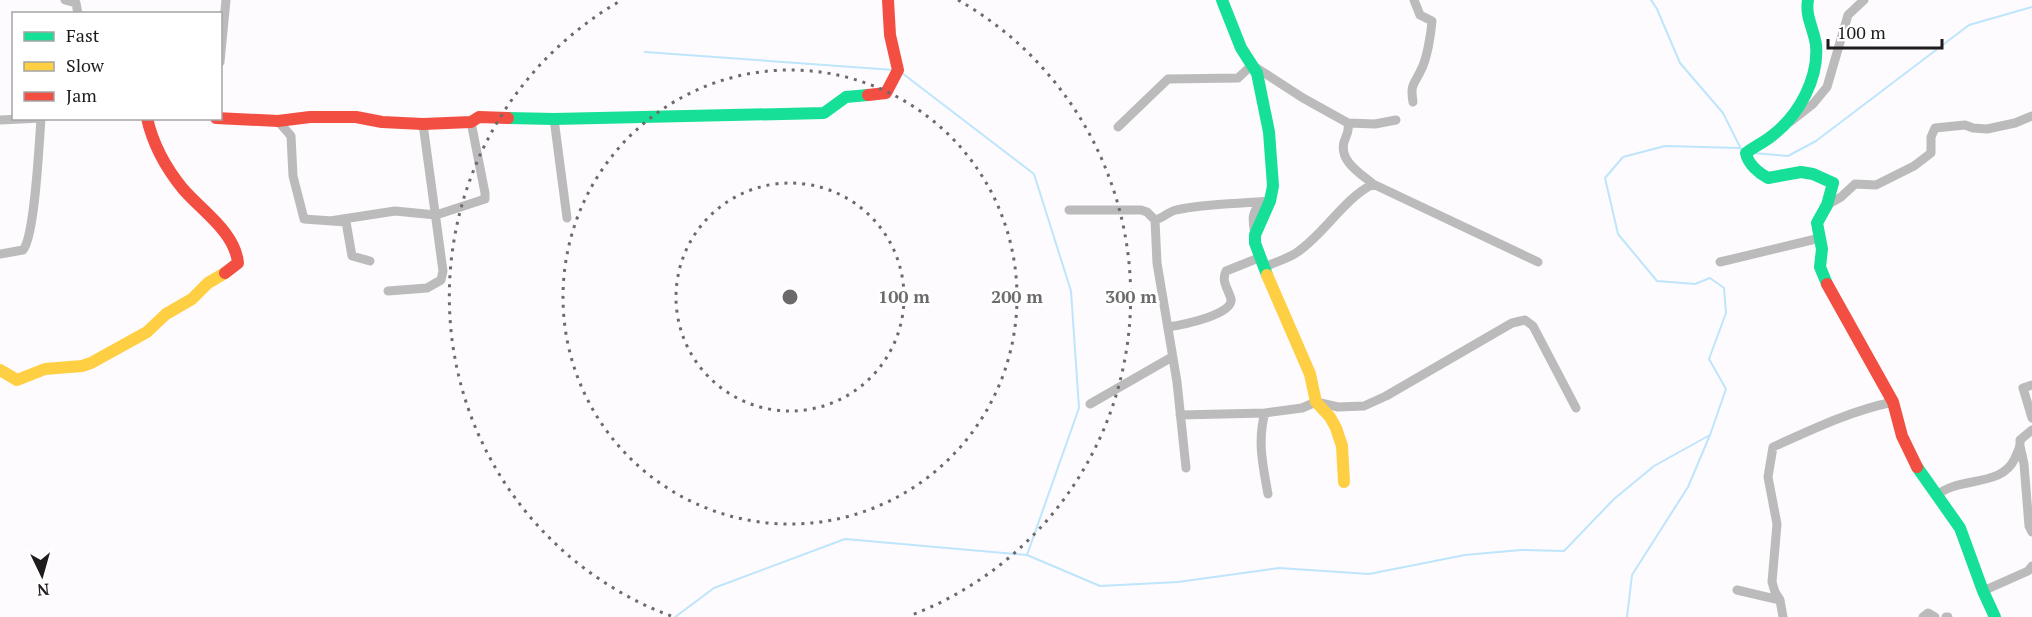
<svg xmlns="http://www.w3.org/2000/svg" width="2032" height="617" font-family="'PT Serif',serif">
	<rect width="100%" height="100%" fill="#fdfbfd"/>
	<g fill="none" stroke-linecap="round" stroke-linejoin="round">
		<path stroke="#bee5fc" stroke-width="2" d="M1651,0L1657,9L1680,63L1723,113L1740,147
			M645,52L894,70
			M902,73L1034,174L1071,291L1079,408L1027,555
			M1753,153L1788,156L1816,141L1969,25L2032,7
			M675,617L714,588L845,539L1027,555L1100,586L1178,582L1279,568L1369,574L1465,555L1521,550L1564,551L1614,499L1654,466L1710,435
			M1627,617L1632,575L1688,487L1710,435L1726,389L1709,359L1726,313L1724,288L1710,278L1695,284L1657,281L1618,234L1605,178L1623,157L1665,146L1740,148L1742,150"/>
		<path stroke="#bcbbbc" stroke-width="9" d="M65,0L76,3L78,14
			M220,62L226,0
			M1413,102C1410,84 1414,85 1421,70C1427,59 1431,34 1432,21L1420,15L1414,0
			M554,119L567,218
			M0,120L41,118
			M278,121L291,136L293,176L304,219L346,222L352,256L370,261
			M1790,122L1813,104L1827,87L1848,15L1864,0
			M1348,123C1349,131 1347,134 1344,142C1339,161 1360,173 1373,184
			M1118,127L1168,79L1238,78L1252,65L1303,98L1348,123L1375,124L1396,120
			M1827,205L1841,197L1855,184L1876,185L1914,166L1931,153V137L1935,128L1965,125L1973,128L1987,129L2015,123L2032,116
			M1069,210H1141L1147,212L1155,220L1157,263L1177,382L1186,468
			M1155,220C1163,218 1168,212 1176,210C1206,203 1240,204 1270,201
			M330,221L395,211L436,215L485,199V193L471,122
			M1255,235C1253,222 1250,212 1262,203
			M0,254L23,250C35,236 39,143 41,119
			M1720,262L1820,238
			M1265,267C1275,262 1287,259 1296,253C1325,234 1342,200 1373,184L1538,262
			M388,291L427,288L441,280L443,271L423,124
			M1168,327C1181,325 1234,315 1231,299C1228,288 1221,282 1226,271L1261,257
			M2032,385L2023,388L2032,418
			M1090,404L1172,357
			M1265,413C1257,440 1263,467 1268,494
			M1180,415L1265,413L1302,408L1316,402L1338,407L1364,406L1386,396L1512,323L1525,320L1533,326L1576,408
			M2020,446L2024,464L2029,526L2032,532
			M1937,495C1959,476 2002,488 2015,458C2018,451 2021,447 2020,440L2032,430
			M1737,590L1780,600L1783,617
			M1983,591L2028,571L2032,566
			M1780,600L1775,592L1772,582L1777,524L1768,477L1773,447C1813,429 1850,411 1893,402
			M1923,617L1928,613L1935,617
			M1946,617H1948"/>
		<path stroke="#16e098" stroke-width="12" d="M1222,0L1241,48L1257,73L1269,132L1273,186L1270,201L1255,235V243L1267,275
			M1808,0C1805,17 1814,29 1816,45C1819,78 1799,115 1773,135C1765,142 1755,146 1746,153C1748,164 1759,173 1768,178L1801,172L1813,174L1833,183L1827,205L1817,223L1822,249L1820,267L1827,284
			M508,118L554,119L824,113L846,97L868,95
			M1917,467L1960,528L1983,591L1995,617"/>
		<path stroke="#ffcf43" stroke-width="12" d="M1267,275L1310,374L1316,402L1330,417L1336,428L1342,446L1344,482
			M0,370L17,380L45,369L82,366L91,363L147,332L166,314L192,299L208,283L225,273"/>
		<path stroke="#f24e42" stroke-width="12" d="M868,95L886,93L898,70L890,35L888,0
			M147,118C153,145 165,167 183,189C202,211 235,232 238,263L225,273
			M216,118L278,121L310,117H356L382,122L423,124L471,122L479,117L508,118
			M1827,284L1893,402L1902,436L1917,467"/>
	</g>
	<g fill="none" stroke="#6d6a6c" stroke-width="3" stroke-dasharray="3 6">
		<circle cx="790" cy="297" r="114"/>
		<circle cx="790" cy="297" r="227"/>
		<path d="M671 616A341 341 0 0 1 622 0M958 0A341 341 0 0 1 909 616"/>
	</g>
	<circle cx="790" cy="297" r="9" fill="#6d6a6c" stroke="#fff" stroke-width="3"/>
	<g font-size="18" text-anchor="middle" font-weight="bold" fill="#6d6a6c" stroke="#fff" stroke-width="6" stroke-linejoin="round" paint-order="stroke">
		<text x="904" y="303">100 m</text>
		<text x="1017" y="303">200 m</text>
		<text x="1131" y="303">300 m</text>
	</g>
	<rect x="12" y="12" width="210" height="108" fill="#ffffff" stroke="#a5a4a5" stroke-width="1.5"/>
	<rect x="24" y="32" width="30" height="9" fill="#16e098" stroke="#a5a4a5" stroke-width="1.5"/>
	<text x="66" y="42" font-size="18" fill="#1f1c1e">Fast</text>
	<rect x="24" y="62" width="30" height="9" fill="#ffcf43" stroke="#a5a4a5" stroke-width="1.5"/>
	<text x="66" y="72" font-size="18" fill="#1f1c1e">Slow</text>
	<rect x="24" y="92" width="30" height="9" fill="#f24e42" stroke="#a5a4a5" stroke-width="1.5"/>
	<text x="66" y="102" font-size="18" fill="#1f1c1e">Jam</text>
	<g transform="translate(42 575) rotate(175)" stroke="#ffffff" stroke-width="4.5" paint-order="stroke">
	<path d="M0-4.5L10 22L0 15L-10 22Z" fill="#1f1c1e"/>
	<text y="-9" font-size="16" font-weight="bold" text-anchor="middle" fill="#1f1c1e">N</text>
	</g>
	<path d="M1828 39v9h114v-9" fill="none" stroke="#1f1c1e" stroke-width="3"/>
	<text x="1837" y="39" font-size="18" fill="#1f1c1e" stroke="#ffffff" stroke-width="4.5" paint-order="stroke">100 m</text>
</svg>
